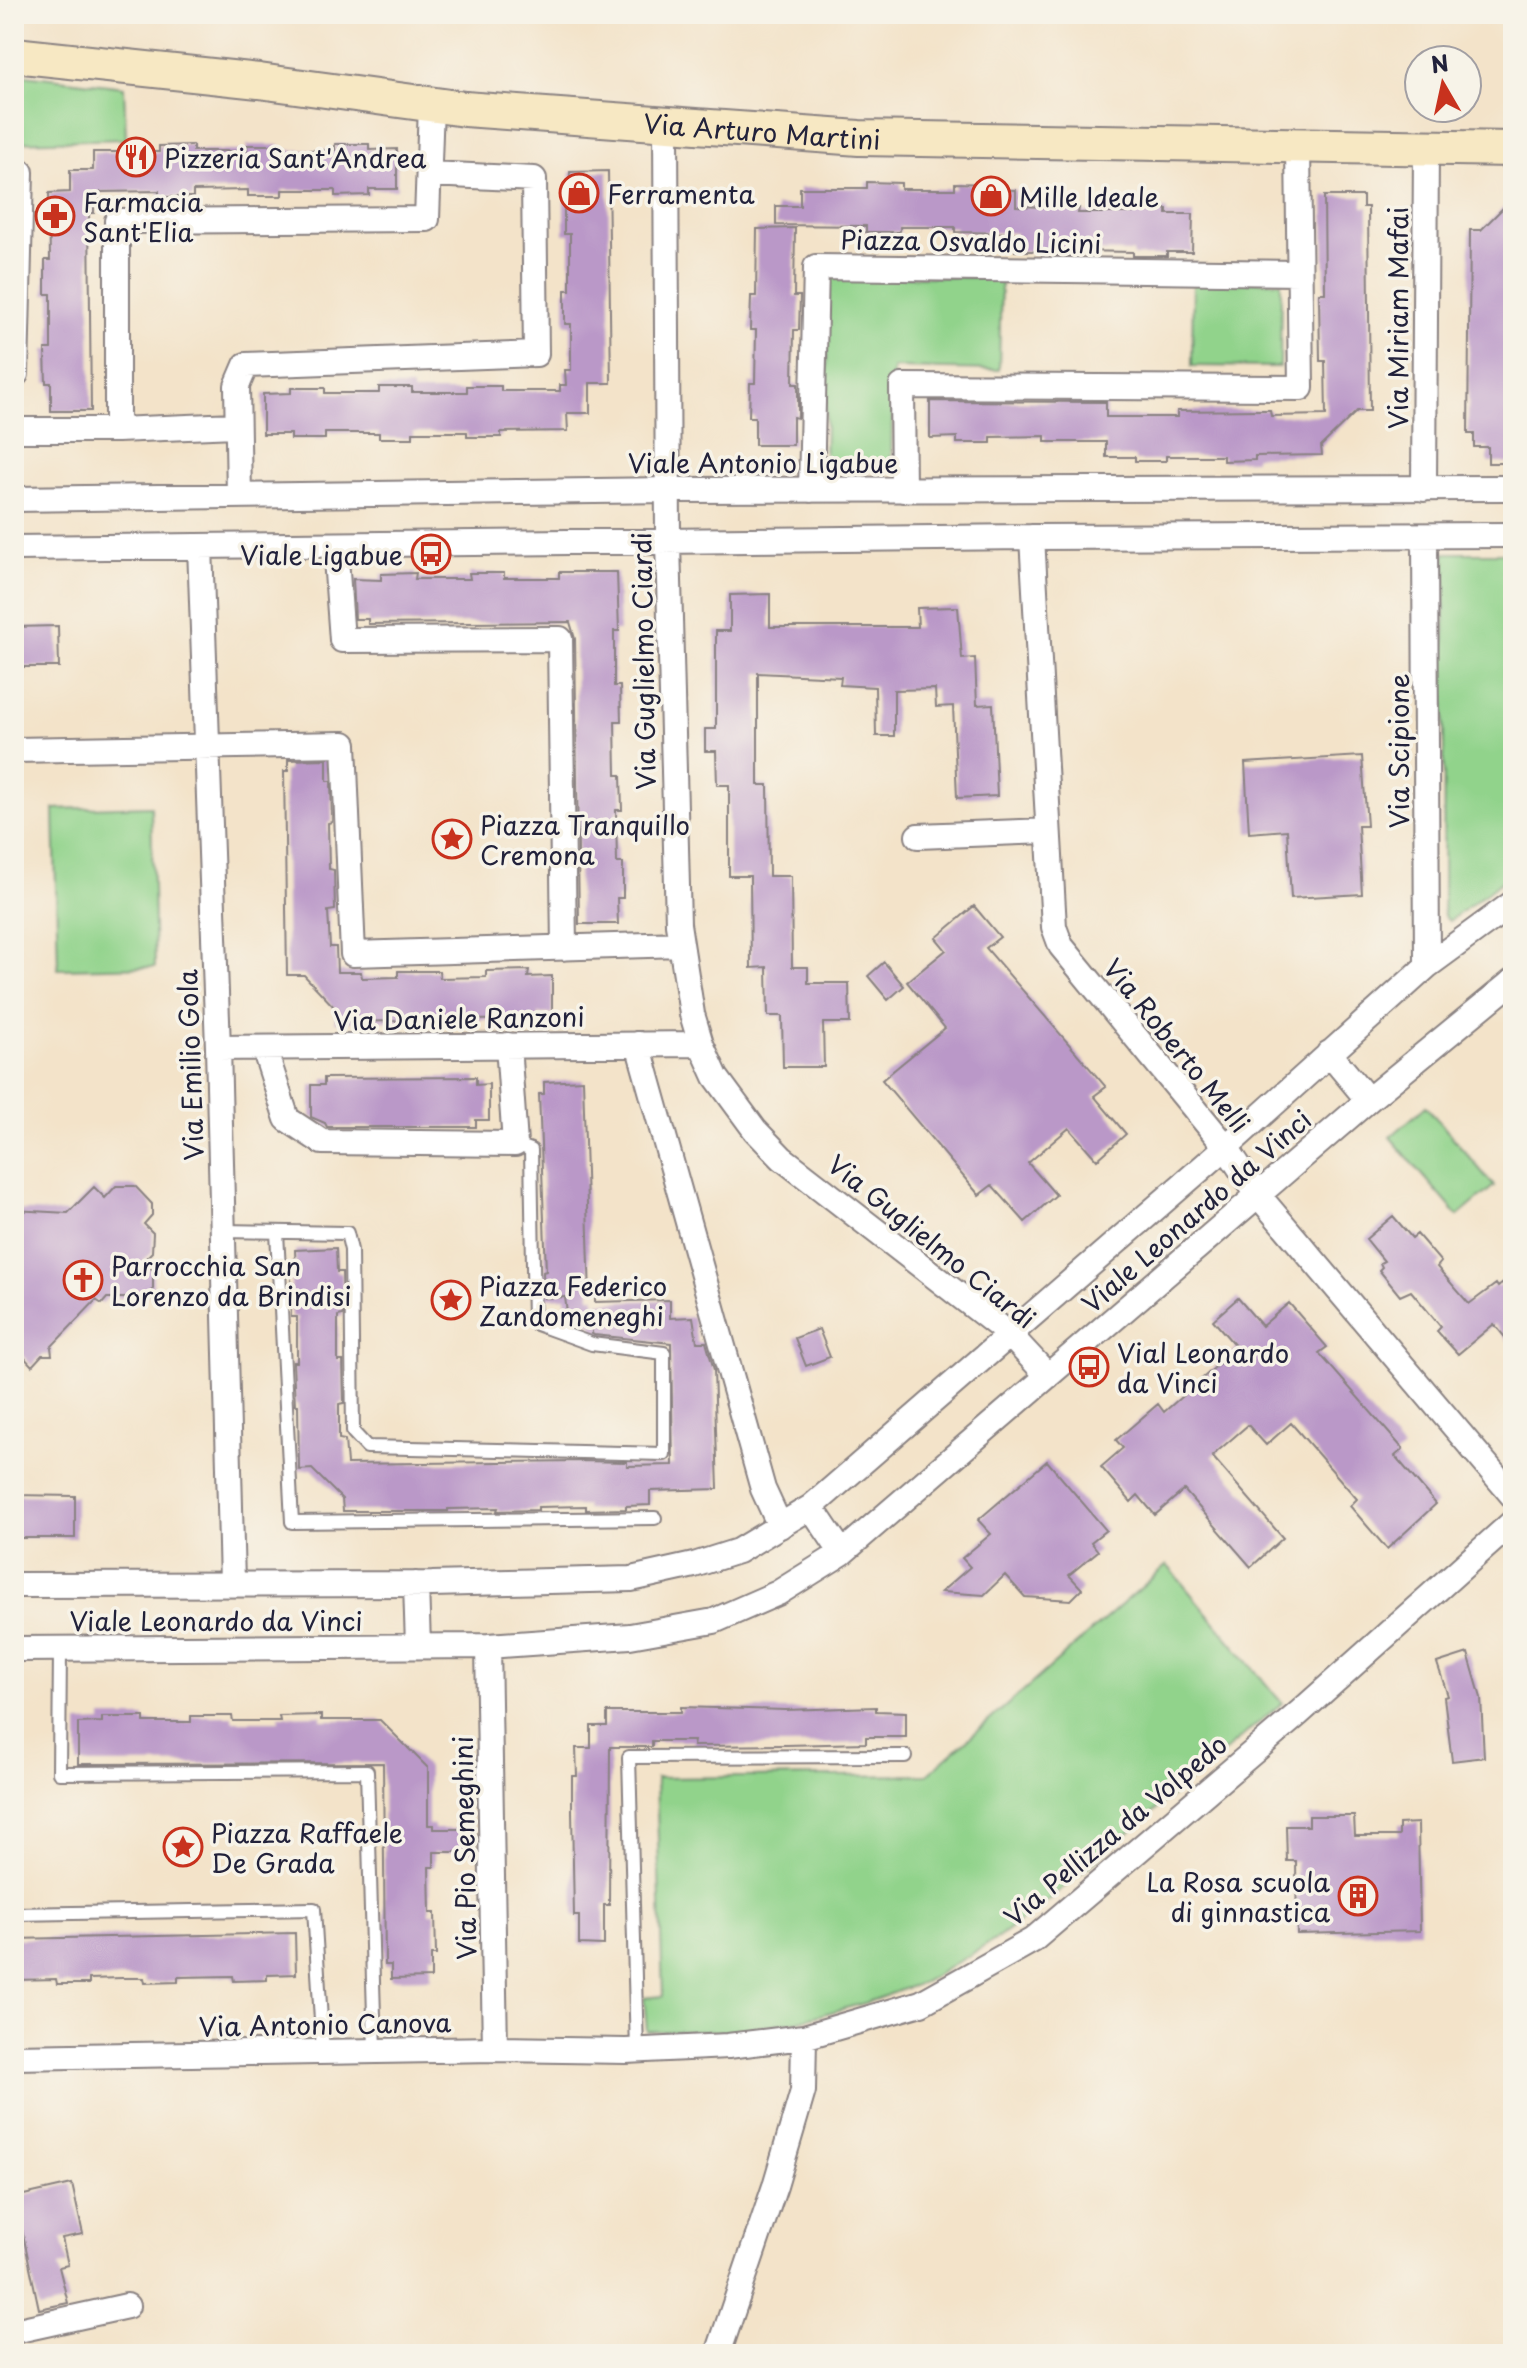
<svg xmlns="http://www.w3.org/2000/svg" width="1527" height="2368" font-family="'Playpen Sans',sans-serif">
	<rect width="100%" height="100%" fill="#f7f3e8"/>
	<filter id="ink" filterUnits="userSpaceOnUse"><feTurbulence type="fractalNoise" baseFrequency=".0125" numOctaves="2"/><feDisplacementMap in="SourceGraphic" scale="16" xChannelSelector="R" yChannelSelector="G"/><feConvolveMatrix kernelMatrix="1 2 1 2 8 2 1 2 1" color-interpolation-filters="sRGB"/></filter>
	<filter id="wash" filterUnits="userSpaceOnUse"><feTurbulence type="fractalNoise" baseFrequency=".006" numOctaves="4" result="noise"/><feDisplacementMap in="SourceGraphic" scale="32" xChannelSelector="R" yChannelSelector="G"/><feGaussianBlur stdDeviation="1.8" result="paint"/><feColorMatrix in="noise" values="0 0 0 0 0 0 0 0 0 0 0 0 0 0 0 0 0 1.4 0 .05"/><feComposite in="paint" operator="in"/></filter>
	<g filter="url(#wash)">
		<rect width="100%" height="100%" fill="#f3e3c9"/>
		<path fill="#91d38b" stroke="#5a7a63" stroke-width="2" d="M25,75L124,87L126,139L14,142V84Z
			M829,275L1001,278L999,370L893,368L891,469L825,467Z
			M1193,281L1281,282L1280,367L1192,366Z
			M1445,553H1511L1513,873L1449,921L1444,916L1443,904Z
			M151,806L155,967L58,969L54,809Z
			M1426,1106L1494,1186L1458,1216L1390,1137Z
			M1167,1565L1282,1703L1049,1900L995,1940L924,1982L865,2003L797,2021L727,2031H647L644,1998L663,1996L656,1778L927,1775Z"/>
		<g id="blocks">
			<path fill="#ba98c8" d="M335,144H369V150L397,149V189H369V195L335,196V190H282V196H248V190L193,191V197H159V191L100,192V198H94V213H89L91,411H51V383H46L45,349H51V294H45V260H50L49,193L70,192V170H93V152H159V146L193,145V151H247V145H281V150H335Z
				M608,171L611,383H590V413H567L568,431L501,432V437H467V432H413V438H379V433H325V439H291V434H263V394L291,393V388H325V393H379V387H412V392H467V386H501V391H560V385H566L565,370H571V324H565V290H570V234H564V200H569L570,172Z
				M867,182L901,183V189H955V183L989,184V189L1016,190V206L1079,208L1078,213H1133V208L1167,209V214H1193L1192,252H1167V256H1133V252L1078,251V255H1044V251H1015L1016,233L955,232V227H900V232H866V226L776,225V206H800V188H867Z
				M1324,196H1363V207H1368L1370,411H1357L1321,446L1322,455L1255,456V460L1223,461V456H1166V461H1135V457H1106V442H1045V436L991,437V443H957V437L930,438V401L1106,402V417H1177V411L1261,410H1270L1271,416L1326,415L1325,361H1320L1319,293H1325Z
				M1513,198L1512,463H1488V447H1474V434H1468L1470,230H1481Z
				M795,228L794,296H800L799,330H794L793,384H798V418L793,417V445H755V417H749L750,383H755L756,330H750L751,296H756L757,229Z
				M559,572H617L619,631H614V686H620L621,721H615L616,775H621L622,810H616L617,863H623V898H617L618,924H579L575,639L570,622L368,624V619H355L353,579L381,580V574L416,573L415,579H470L469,573H504V578H559Z
				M770,594V627H918L917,608L958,607L962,659L975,658L977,705L993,704L997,796L957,798L953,706L936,707L935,689L894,690V736H876L875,687L840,685L841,677L758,673V785H768L769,876H791L792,967H808V983H849L850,1023H823L824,1067H783L782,1016H768L767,967L751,968L750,876H729V785H717L716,751H705V729H716V631H730V595Z
				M58,626L59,667H14V627Z
				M1362,756L1367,826H1358L1362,894L1291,898L1287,830L1249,833L1245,763Z
				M327,759V781H331L332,822L328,823L329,869L334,870L335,910L328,911L330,947H336L337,972H361L362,978L398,977V971H439L440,978L486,977V971L529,970L528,977L552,976V1014H538L539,1019L335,1022V1008L304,975H287L284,771H288V760Z
				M974,906L1000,937L986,948L1106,1087L1094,1096L1126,1134L1097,1160L1069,1128L1028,1163L1056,1195L1025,1222L992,1185L979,1195L882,1080L945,1028L907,982L946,950L936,938Z
				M884,962L904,986L888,1000L868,976Z
				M476,1077V1085L489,1084V1120H476V1127H327L325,1123L311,1117V1085H324V1078Z
				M583,1080L590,1297H595V1302L670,1300V1318L693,1317L697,1342H706L714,1370L718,1489L650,1491V1505L626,1506V1509L586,1510V1506L538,1507V1510L497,1511L498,1508L448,1509V1511H343L342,1499L312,1469L299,1470L298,1405H295L293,1362H297V1317H291V1274H296L295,1250L336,1248L337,1272H342L343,1315L338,1316V1361H343L344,1403L339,1404V1439L345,1440L347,1464L581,1461L627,1462V1466L673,1465L671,1343L594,1335L592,1334V1323L568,1321L565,1297L544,1298L543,1272L546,1271L539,1094H544V1082Z
				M116,1186H135L152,1204V1215L144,1224L153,1233L152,1252L143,1261L153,1270V1289L144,1298H107L102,1304L96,1300L51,1347L52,1355H42L32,1366L22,1355H14V1210L68,1213L94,1187L105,1198Z
				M1393,1216L1412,1238L1417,1234L1441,1262L1437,1267L1469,1304L1496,1284L1498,1287L1513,1275V1347L1494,1324L1458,1354L1437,1331L1441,1327L1411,1291L1400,1296L1379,1270L1382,1267L1380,1263L1384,1261L1366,1239Z
				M1238,1298L1262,1326L1289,1303L1327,1347L1319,1353L1403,1449L1395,1456L1436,1504L1387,1549L1350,1506L1357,1499L1291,1423L1266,1445L1248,1425L1212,1456L1283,1538L1251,1567L1184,1490L1155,1515L1138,1495L1131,1502L1101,1467L1123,1448L1116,1440L1158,1404L1164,1412L1237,1348L1213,1320Z
				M819,1329L830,1357L806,1366L795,1338Z
				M1047,1461L1106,1530L1091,1542L1098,1551L1069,1575L1082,1589L1071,1600L1025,1597L1005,1575L984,1595L941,1592L970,1567L962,1558L991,1534L978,1520Z
				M14,1495L75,1496V1538H14Z
				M1468,1653L1481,1698L1484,1757L1452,1761L1444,1697L1448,1696L1437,1663Z
				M681,1707L785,1710L876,1707V1711L906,1712V1737H866V1743L786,1745L693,1746L694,1741H652V1747H610L609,1905H604V1945L579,1944V1916H574L572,1811V1776H577L576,1748H591V1726H607V1712H681Z
				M321,1715V1720H380L428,1768V1825H434V1829H473V1852H434V1867H429L430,1913H435L436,1955H431V1978L391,1979V1965H385L383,1763L78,1764V1723L102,1722V1717H144V1722H191V1716H232L233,1721H280L279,1716Z
				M1309,1816H1354L1355,1836H1399V1824L1418,1823L1420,1931L1297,1934L1296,1861H1287L1286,1826H1309Z
				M295,1933L296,1974L267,1975V1980L234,1981L233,1976L178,1977V1982L145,1983L144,1978H122L89,1979V1984H57L56,1979L14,1980V1939Z
				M72,2184L83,2234L62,2238L68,2265L59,2267L68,2303L39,2309L15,2197Z"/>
		</g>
	</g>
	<g filter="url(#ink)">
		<use href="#blocks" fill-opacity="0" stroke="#8a8282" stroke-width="2"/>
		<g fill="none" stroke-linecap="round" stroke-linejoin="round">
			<g stroke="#8a8282" stroke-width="16">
				<path id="lane" d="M223,1231L347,1233L351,1250L353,1432L367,1447L664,1454V1353L592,1344L534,1323L531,1150L515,1144
					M277,1232L292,1522L655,1518
					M60,1649L59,1773L367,1771L375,2051
					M14,1914L314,1909L323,2052
					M637,2051L629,1757L905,1756"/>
			</g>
			<g stroke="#8a8282" stroke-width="28">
				<path id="street" d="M666,125L668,542L678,924L692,1014L701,1044L716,1077L755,1130L782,1158L1009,1334L1048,1376
					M14,170L21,172L16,374H14
					M235,425L117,430V221L427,219L431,105
					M14,430H117
					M1424,489L1426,147
					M811,490L816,267L1299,273
					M903,490L902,386L1301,388L1298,146
					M239,496L237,386L246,365L536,354L534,179L430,174
					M14,499L670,490L1513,488
					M1425,536L1427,966
					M1032,537L1054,927L1061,946L1226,1147L1258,1195L1513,1496
					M335,545L342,640L560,639L564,948
					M200,546L218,1048L232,1583
					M14,548L1032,537L1513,535
					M14,750L344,744L353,954L681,944
					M918,836L1048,831
					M638,1044L763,1489L780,1526
					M218,1048L701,1044
					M264,1048L287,1119L322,1142L515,1144L508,1045
					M1329,1053L1368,1100
					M811,1507L842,1553
					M416,1584L418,1646
					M14,1585L432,1584L631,1579L694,1565L738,1551L811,1507L1226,1147L1427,966L1513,903
					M488,1646L495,2049
					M14,1649L488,1646L630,1636L714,1621L778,1593L842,1553L1373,1096L1513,981
					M14,2057L495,2049L626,2051L728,2046L804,2037L921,2003L1033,1940L1299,1713L1513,1522
					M14,2331L127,2306
					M718,2354L775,2186L803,2091L804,2037"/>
			</g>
			<g stroke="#8a8282" stroke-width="38">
				<g id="secondary">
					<path id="s1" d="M14,55L259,81L465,109L859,138L1513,149"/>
				</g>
			</g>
			<use href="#lane" stroke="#fff" stroke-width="12"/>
			<use href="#street" stroke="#fff" stroke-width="24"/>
			<use href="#secondary" stroke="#f7e8c3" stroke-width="34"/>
		</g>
	</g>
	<defs>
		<g id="restaurant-ring" transform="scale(2)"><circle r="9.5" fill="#f7f3e8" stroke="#c8321e" stroke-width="1.5"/><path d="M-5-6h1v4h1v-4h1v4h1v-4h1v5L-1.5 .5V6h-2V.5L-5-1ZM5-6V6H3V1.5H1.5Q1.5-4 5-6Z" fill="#c8321e"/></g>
		<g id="shop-ring" transform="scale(2)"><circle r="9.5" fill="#f7f3e8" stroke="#c8321e" stroke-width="1.5"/><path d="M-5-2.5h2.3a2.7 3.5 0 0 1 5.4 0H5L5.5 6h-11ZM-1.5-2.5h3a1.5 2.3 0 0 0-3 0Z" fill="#c8321e"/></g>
		<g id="pharmacy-ring" transform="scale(2)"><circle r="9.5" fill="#f7f3e8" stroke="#c8321e" stroke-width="1.5"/><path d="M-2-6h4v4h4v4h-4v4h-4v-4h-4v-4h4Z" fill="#c8321e"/></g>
		<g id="bus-ring" transform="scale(2)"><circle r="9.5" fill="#f7f3e8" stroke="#c8321e" stroke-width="1.5"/><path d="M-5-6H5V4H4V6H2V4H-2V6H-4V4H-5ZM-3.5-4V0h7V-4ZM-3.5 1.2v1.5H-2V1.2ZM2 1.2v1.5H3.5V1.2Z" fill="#c8321e"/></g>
		<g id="sight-ring" transform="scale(2)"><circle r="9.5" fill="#f7f3e8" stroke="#c8321e" stroke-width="1.5"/><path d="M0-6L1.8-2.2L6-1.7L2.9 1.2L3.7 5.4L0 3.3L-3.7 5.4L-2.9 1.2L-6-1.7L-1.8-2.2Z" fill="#c8321e"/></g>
		<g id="church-ring" transform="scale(2)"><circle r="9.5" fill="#f7f3e8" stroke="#c8321e" stroke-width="1.5"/><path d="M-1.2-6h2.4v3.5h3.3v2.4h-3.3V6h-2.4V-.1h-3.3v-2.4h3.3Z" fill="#c8321e"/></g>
		<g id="building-ring" transform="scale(2)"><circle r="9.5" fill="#f7f3e8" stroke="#c8321e" stroke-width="1.5"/><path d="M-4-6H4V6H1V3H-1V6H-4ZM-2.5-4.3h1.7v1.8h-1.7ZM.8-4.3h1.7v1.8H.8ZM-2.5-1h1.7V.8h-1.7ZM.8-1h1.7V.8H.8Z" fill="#c8321e"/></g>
	</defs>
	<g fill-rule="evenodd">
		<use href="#restaurant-ring" x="136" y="157"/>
		<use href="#shop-ring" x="579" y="193"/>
		<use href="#shop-ring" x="991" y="196"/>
		<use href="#pharmacy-ring" x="55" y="216"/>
		<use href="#bus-ring" x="431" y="554"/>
		<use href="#sight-ring" x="452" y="839"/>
		<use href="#church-ring" x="83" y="1280"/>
		<use href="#sight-ring" x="451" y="1300"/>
		<use href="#bus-ring" x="1089" y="1367"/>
		<use href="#sight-ring" x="183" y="1847"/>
		<use href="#building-ring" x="1358" y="1896"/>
	</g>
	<g text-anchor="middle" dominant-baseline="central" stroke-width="7" stroke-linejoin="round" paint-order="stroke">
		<g font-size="26" fill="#22223b" stroke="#f7f3e8">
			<text stroke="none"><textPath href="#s1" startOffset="752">Via Arturo Martini</textPath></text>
			<text transform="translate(971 241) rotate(1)">Piazza Osvaldo Licini</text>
			<text transform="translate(1397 318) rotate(-90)">Via Miriam Mafai</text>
			<text x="763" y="462">Viale Antonio Ligabue</text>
			<text transform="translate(643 661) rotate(-91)">Via Guglielmo Ciardi</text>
			<text transform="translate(1398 751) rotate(-90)">Via Scipione</text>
			<text transform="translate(459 1018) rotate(-1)">Via Daniele Ranzoni</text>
			<text transform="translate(1177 1045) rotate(51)">Via Roberto Melli</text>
			<text transform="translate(190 1065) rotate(-92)">Via Emilio Gola</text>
			<text transform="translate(1196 1211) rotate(-41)">Viale Leonardo da Vinci</text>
			<text transform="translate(932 1241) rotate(39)">Via Guglielmo Ciardi</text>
			<text x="216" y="1620">Viale Leonardo da Vinci</text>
			<text transform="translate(1115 1830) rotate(-40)">Via Pellizza da Volpedo</text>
			<text transform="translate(464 1848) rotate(-91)">Via Pio Semeghini</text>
			<text transform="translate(325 2024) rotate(-1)">Via Antonio Canova</text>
		</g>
		<g font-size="26" fill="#22223b" stroke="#f7f3e8" text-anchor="start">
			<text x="164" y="157">Pizzeria Sant'Andrea</text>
			<text x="607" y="193">Ferramenta</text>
			<text x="1019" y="196">Mille Ideale</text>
			<text x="83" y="201">Farmacia<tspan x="83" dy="30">Sant'Elia</tspan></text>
			<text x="403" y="554" text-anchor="end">Viale Ligabue</text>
			<text x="480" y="824">Piazza Tranquillo<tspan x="480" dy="30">Cremona</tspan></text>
			<text x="111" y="1265">Parrocchia San<tspan x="111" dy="30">Lorenzo da Brindisi</tspan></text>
			<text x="479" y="1285">Piazza Federico<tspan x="479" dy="30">Zandomeneghi</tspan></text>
			<text x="1117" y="1352">Vial Leonardo<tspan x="1117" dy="30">da Vinci</tspan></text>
			<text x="211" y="1832">Piazza Raffaele<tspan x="211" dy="30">De Grada</tspan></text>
			<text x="1330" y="1881" text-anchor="end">La Rosa scuola<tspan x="1330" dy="30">di ginnastica</tspan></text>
		</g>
	</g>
	<rect width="1527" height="2368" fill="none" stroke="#f7f3e8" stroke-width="48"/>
	<g transform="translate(1443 84) rotate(351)"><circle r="38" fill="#f7f3e8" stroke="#a29fa3" stroke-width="2"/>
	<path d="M0-6L14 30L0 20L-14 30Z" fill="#c8321e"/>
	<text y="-12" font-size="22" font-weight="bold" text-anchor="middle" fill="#22223b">N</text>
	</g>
</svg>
